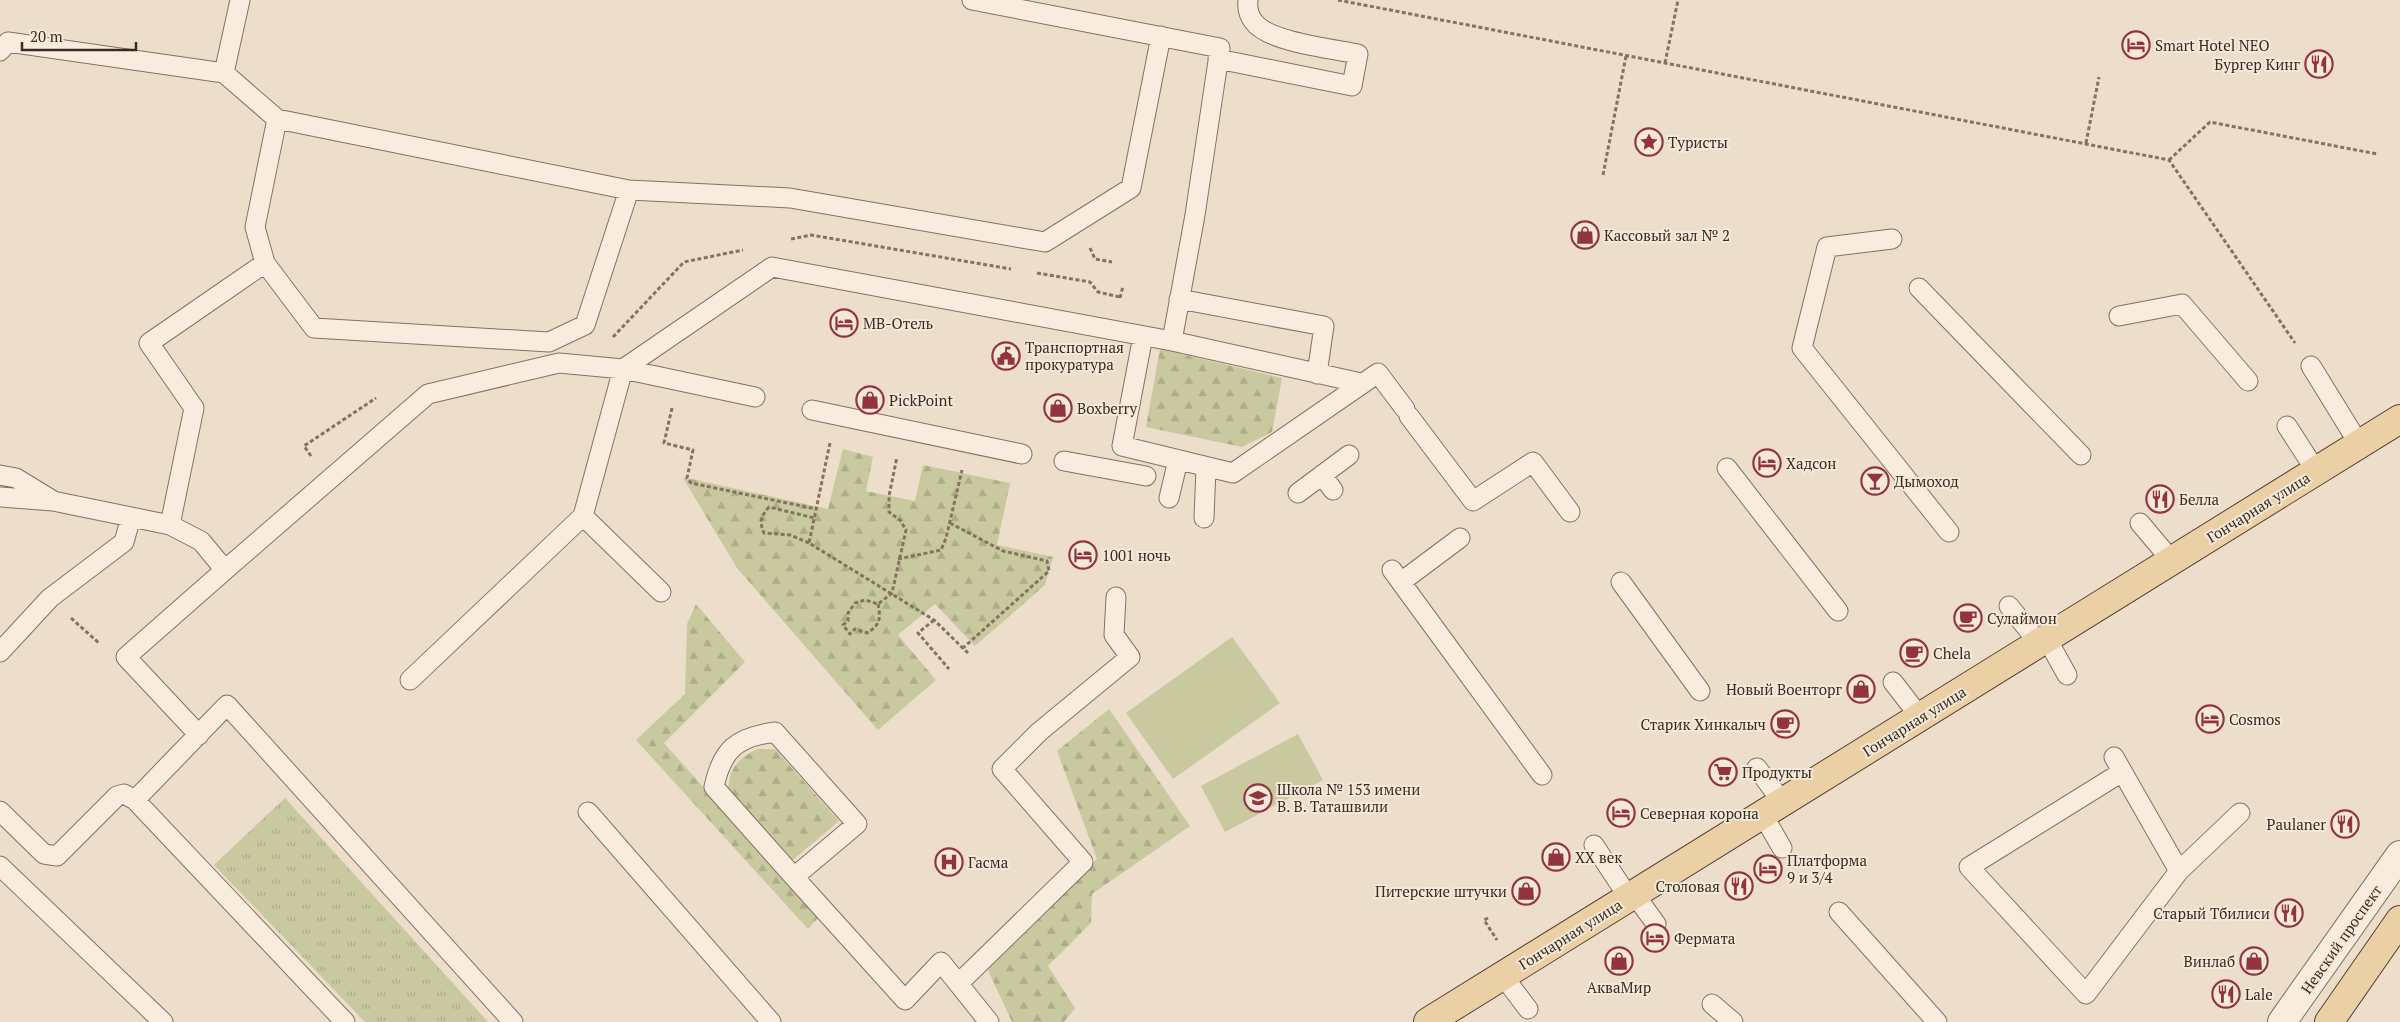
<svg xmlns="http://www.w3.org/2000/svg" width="2400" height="1022" font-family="'PT Serif',serif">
	<defs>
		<pattern id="grass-tufts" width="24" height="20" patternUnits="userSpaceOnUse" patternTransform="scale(1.25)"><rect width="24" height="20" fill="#c8c99e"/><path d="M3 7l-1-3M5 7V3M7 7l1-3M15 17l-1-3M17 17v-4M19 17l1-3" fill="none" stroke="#adad88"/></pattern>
		<pattern id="forest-firs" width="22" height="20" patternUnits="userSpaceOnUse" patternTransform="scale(1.25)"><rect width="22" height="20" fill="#c8c99e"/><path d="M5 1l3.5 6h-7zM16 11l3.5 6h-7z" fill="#adad88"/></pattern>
	</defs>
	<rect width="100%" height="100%" fill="#ecdeca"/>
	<path fill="url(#grass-tufts)" d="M285,798L488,1022H365L214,865Z"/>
	<path fill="url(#forest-firs)" d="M1160,349L1282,378L1272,432L1242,447L1146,427Z
		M843,449L873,457L866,491L915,501L923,465L1010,483L997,545L1053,557L1045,585L975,646L935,604L898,635L936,680L878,730L737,568L683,478L692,479L828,509Z
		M696,604L745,662L664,743L819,917L808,929L636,740L685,694L687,624Z
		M1109,709L1190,826L1092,894L1091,923L1048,966L1075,1008L1064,1022H1012L987,968L1097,859L1057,751Z
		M757,749H775L839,821L793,860L728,789C731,766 737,760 757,749Z"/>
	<path fill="#c8c99e" d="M1232,637L1280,703L1173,779L1126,713Z
		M1298,734L1323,780L1225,832L1201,786Z"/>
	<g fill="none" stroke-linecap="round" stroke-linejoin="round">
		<g stroke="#87715f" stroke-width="21">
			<path id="service" d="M972,0L1220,48L1195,215L1172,341
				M0,51L8,42L224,73L277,119L629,190L790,198L1045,242L1131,188L1161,36
				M1218,59L1352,86L1358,54C1334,49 1268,42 1254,22C1249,16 1247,8 1248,0
				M224,73L240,0
				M277,119L255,227L265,263L314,328L549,342L585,325L629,190
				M1892,239L1827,247L1802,348L1949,532
				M1919,288L2081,455
				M1179,299L1324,326L1317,374
				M2119,316L2182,304L2248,381
				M1143,336L1122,446L1233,473L1378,373L1405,409
				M2311,366L2359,444
				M812,410L1022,454
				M1409,416L1473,501L1533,462L1570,512
				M2287,426L2316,471
				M1064,461L1146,476
				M1727,468L1838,611
				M0,475L16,478L52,500
				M1322,475L1333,490
				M1298,493L1349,455
				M0,497L53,501L170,525L201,541L225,570L428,394L559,363L623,369L772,267L1172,341L1361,383
				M1169,498L1178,460
				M583,516L661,592
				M1204,518L1206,468
				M2140,523L2172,561
				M170,525L194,408L149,343L265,263
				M1392,570L1542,775
				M1401,582L1460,538
				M1621,582L1700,691
				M2009,606L2039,643
				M2047,639L2067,675
				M0,652L50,598L124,542L131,517
				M410,680L583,516L623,369L755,397
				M1893,682L1920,717
				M775,732L857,824L794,877L714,787C722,749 737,737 775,732Z
				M199,735L126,657L225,570
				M2114,757L2179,871L2086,994L1969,867L2122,772
				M1757,768L1783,803
				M0,811L44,854L57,856L117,796L124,794L135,800
				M588,812L771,1022
				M1763,815L1782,848
				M1594,845L1629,898
				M0,866L163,1022
				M2179,871L2240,813
				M794,877L905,1000L941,962L989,1022
				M1635,895L1656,924
				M1839,912L1937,1022
				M1503,976L1528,1009
				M959,983L1083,862L1002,769L1039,732L1130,657L1114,635L1116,597
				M1712,1004L1733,1022
				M345,1022L135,800L227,705L513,1022"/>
		</g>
		<g stroke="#87715f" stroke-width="30">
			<path id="minor" d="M2282,1022L2400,855"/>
		</g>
		<g stroke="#554033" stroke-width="30">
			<path id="primary" d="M1428,1022L2400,419
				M2329,1022L2400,920"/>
		</g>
		<path stroke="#87715f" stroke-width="3" stroke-dasharray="4 2.5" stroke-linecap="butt" d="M1338,0L2169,160L2295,343
			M1665,63L1678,0
			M2086,143L2099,77
			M2169,160L2210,122L2377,154
			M1603,175L1626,56
			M791,239L811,235L1011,269
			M1090,248L1095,259L1112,262
			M1037,273L1090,282L1098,292L1120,297
			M1120,298L1123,286
			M613,337L684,262L743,250
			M672,408L664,443L693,450L687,478L691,483L816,509
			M830,443L809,543L934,620L968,653
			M311,456L304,446L376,398
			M950,523L1003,551L1047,561L1049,571L963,648
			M809,543L790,535L764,533C759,522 761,516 769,507L814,518
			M898,559L941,550L946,538L962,470
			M878,604C881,619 880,625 867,633L855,629L850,634L843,625L848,621V613L855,603L865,600L878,604L892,593L906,530L900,520L889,512V496L897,457
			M71,618L100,644
			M934,620L918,633L949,669
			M1488,918L1484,920L1497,940"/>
		<use href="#service" stroke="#f7ecdd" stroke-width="19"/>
		<use href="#minor" stroke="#f7ecdd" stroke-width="28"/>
		<use href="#primary" stroke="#ebcfa5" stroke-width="28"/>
	</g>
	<defs>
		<g id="hotel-ring" transform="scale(1.4375)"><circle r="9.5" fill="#f4e9d9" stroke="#91343d" stroke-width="1.5"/><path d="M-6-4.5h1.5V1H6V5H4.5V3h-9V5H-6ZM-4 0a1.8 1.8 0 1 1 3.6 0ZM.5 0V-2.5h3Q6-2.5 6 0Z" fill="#91343d"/></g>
		<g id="restaurant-ring" transform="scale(1.4375)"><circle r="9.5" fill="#f4e9d9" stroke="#91343d" stroke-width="1.5"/><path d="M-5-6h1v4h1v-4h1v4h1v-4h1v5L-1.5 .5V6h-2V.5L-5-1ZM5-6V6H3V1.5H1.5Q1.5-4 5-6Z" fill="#91343d"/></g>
		<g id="sight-ring" transform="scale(1.4375)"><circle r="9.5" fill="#f4e9d9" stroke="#91343d" stroke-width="1.5"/><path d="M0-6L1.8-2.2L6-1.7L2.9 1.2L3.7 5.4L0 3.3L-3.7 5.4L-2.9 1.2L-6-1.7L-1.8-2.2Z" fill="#91343d"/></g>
		<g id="shop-ring" transform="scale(1.4375)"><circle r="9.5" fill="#f4e9d9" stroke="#91343d" stroke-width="1.5"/><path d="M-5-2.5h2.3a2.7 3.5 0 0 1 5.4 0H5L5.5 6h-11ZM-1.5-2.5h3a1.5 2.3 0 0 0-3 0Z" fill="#91343d"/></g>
		<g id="civic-ring" transform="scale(1.4375)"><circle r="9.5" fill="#f4e9d9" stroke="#91343d" stroke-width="1.5"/><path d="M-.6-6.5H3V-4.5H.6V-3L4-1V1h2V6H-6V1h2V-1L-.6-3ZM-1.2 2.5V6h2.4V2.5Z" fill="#91343d"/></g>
		<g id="bar-ring" transform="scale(1.4375)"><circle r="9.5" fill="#f4e9d9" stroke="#91343d" stroke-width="1.5"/><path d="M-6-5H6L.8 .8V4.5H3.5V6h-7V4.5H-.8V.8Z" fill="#91343d"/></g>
		<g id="cafe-ring" transform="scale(1.4375)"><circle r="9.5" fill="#f4e9d9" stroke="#91343d" stroke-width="1.5"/><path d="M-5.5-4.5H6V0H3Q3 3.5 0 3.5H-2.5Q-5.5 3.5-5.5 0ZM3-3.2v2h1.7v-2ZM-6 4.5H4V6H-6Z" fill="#91343d"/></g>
		<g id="supermarket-ring" transform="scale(1.4375)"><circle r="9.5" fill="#f4e9d9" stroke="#91343d" stroke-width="1.5"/><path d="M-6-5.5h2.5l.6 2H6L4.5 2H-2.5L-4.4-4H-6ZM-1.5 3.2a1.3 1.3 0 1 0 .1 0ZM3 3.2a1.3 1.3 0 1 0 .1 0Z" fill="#91343d"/></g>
		<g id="school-ring" transform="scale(1.4375)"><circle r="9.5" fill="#f4e9d9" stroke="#91343d" stroke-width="1.5"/><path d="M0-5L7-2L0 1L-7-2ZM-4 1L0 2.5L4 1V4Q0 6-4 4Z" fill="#91343d"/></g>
		<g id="hospital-ring" transform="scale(1.4375)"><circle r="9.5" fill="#f4e9d9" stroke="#91343d" stroke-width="1.5"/><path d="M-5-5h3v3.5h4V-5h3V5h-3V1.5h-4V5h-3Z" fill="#91343d"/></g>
	</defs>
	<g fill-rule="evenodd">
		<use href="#hotel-ring" x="2136" y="45"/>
		<use href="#restaurant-ring" x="2319" y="64"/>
		<use href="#sight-ring" x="1649" y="142"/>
		<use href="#shop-ring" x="1585" y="235"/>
		<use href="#hotel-ring" x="844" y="323"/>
		<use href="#civic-ring" x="1006" y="356"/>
		<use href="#shop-ring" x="870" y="400"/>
		<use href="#shop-ring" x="1058" y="408"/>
		<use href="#hotel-ring" x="1767" y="463"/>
		<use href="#bar-ring" x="1875" y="481"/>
		<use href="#restaurant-ring" x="2160" y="499"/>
		<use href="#hotel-ring" x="1083" y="555"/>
		<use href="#cafe-ring" x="1968" y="618"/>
		<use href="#cafe-ring" x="1914" y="653"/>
		<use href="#shop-ring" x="1861" y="689"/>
		<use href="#hotel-ring" x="2210" y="719"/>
		<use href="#cafe-ring" x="1785" y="724"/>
		<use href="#supermarket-ring" x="1723" y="772"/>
		<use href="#school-ring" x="1258" y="798"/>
		<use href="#hotel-ring" x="1621" y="813"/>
		<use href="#restaurant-ring" x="2345" y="824"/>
		<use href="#shop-ring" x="1556" y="857"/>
		<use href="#hospital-ring" x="949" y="862"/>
		<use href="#hotel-ring" x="1768" y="869"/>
		<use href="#restaurant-ring" x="1739" y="886"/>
		<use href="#shop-ring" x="1526" y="891"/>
		<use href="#restaurant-ring" x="2289" y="913"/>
		<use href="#hotel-ring" x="1655" y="938"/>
		<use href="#shop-ring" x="1619" y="961"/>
		<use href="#shop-ring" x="2254" y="961"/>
		<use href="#restaurant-ring" x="2226" y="994"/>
	</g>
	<g text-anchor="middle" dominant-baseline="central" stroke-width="4" stroke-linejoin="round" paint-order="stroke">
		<g font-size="15" fill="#392b22" stroke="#f4e9d9" text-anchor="start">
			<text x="2155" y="45">Smart Hotel NEO</text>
			<text x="2300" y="64" text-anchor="end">Бургер Кинг</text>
			<text x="1668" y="142">Туристы</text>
			<text x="1604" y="235">Кассовый зал № 2</text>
			<text x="863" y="323">МВ-Отель</text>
			<text x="1025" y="347">Транспортная<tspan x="1025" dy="17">прокуратура</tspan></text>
			<text x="889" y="400">PickPoint</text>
			<text x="1077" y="408">Boxberry</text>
			<text x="1786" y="463">Хадсон</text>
			<text x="1894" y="481">Дымоход</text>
			<text x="2179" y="499">Белла</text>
			<text x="1102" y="555">1001 ночь</text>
			<text x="1987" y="618">Сулаймон</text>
			<text x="1933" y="653">Chela</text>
			<text x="1842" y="689" text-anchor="end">Новый Военторг</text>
			<text x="2229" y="719">Cosmos</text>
			<text x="1766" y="724" text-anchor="end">Старик Хинкалыч</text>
			<text x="1742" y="772">Продукты</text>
			<text x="1277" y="789">Школа № 153 имени<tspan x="1277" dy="17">В. В. Таташвили</tspan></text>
			<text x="1640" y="813">Северная корона</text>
			<text x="2326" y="824" text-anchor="end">Paulaner</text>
			<text x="1575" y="857">XX век</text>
			<text x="1787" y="860">Платформа<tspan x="1787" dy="17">9 и 3/4</tspan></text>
			<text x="968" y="862">Гасма</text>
			<text x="1720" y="886" text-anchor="end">Столовая</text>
			<text x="1507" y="891" text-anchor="end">Питерские штучки</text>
			<text x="2270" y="913" text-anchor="end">Старый Тбилиси</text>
			<text x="1674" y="938">Фермата</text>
			<text x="2235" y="961" text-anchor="end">Винлаб</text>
			<text x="1619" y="987" text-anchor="middle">АкваМир</text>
			<text x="2245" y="994">Lale</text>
		</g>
		<g font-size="15" fill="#392b22" stroke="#f4e9d9">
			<text transform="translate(2258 507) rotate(-32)">Гончарная улица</text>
			<text transform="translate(1914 721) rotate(-32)">Гончарная улица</text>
			<text transform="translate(1570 934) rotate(-32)">Гончарная улица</text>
			<text transform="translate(2341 939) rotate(-55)">Невский проспект</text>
		</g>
	</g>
	<path d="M22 42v8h114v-8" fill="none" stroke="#392b22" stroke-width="2.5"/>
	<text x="30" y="42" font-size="15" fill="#392b22" stroke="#f4e9d9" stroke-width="4" paint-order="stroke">20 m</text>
</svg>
